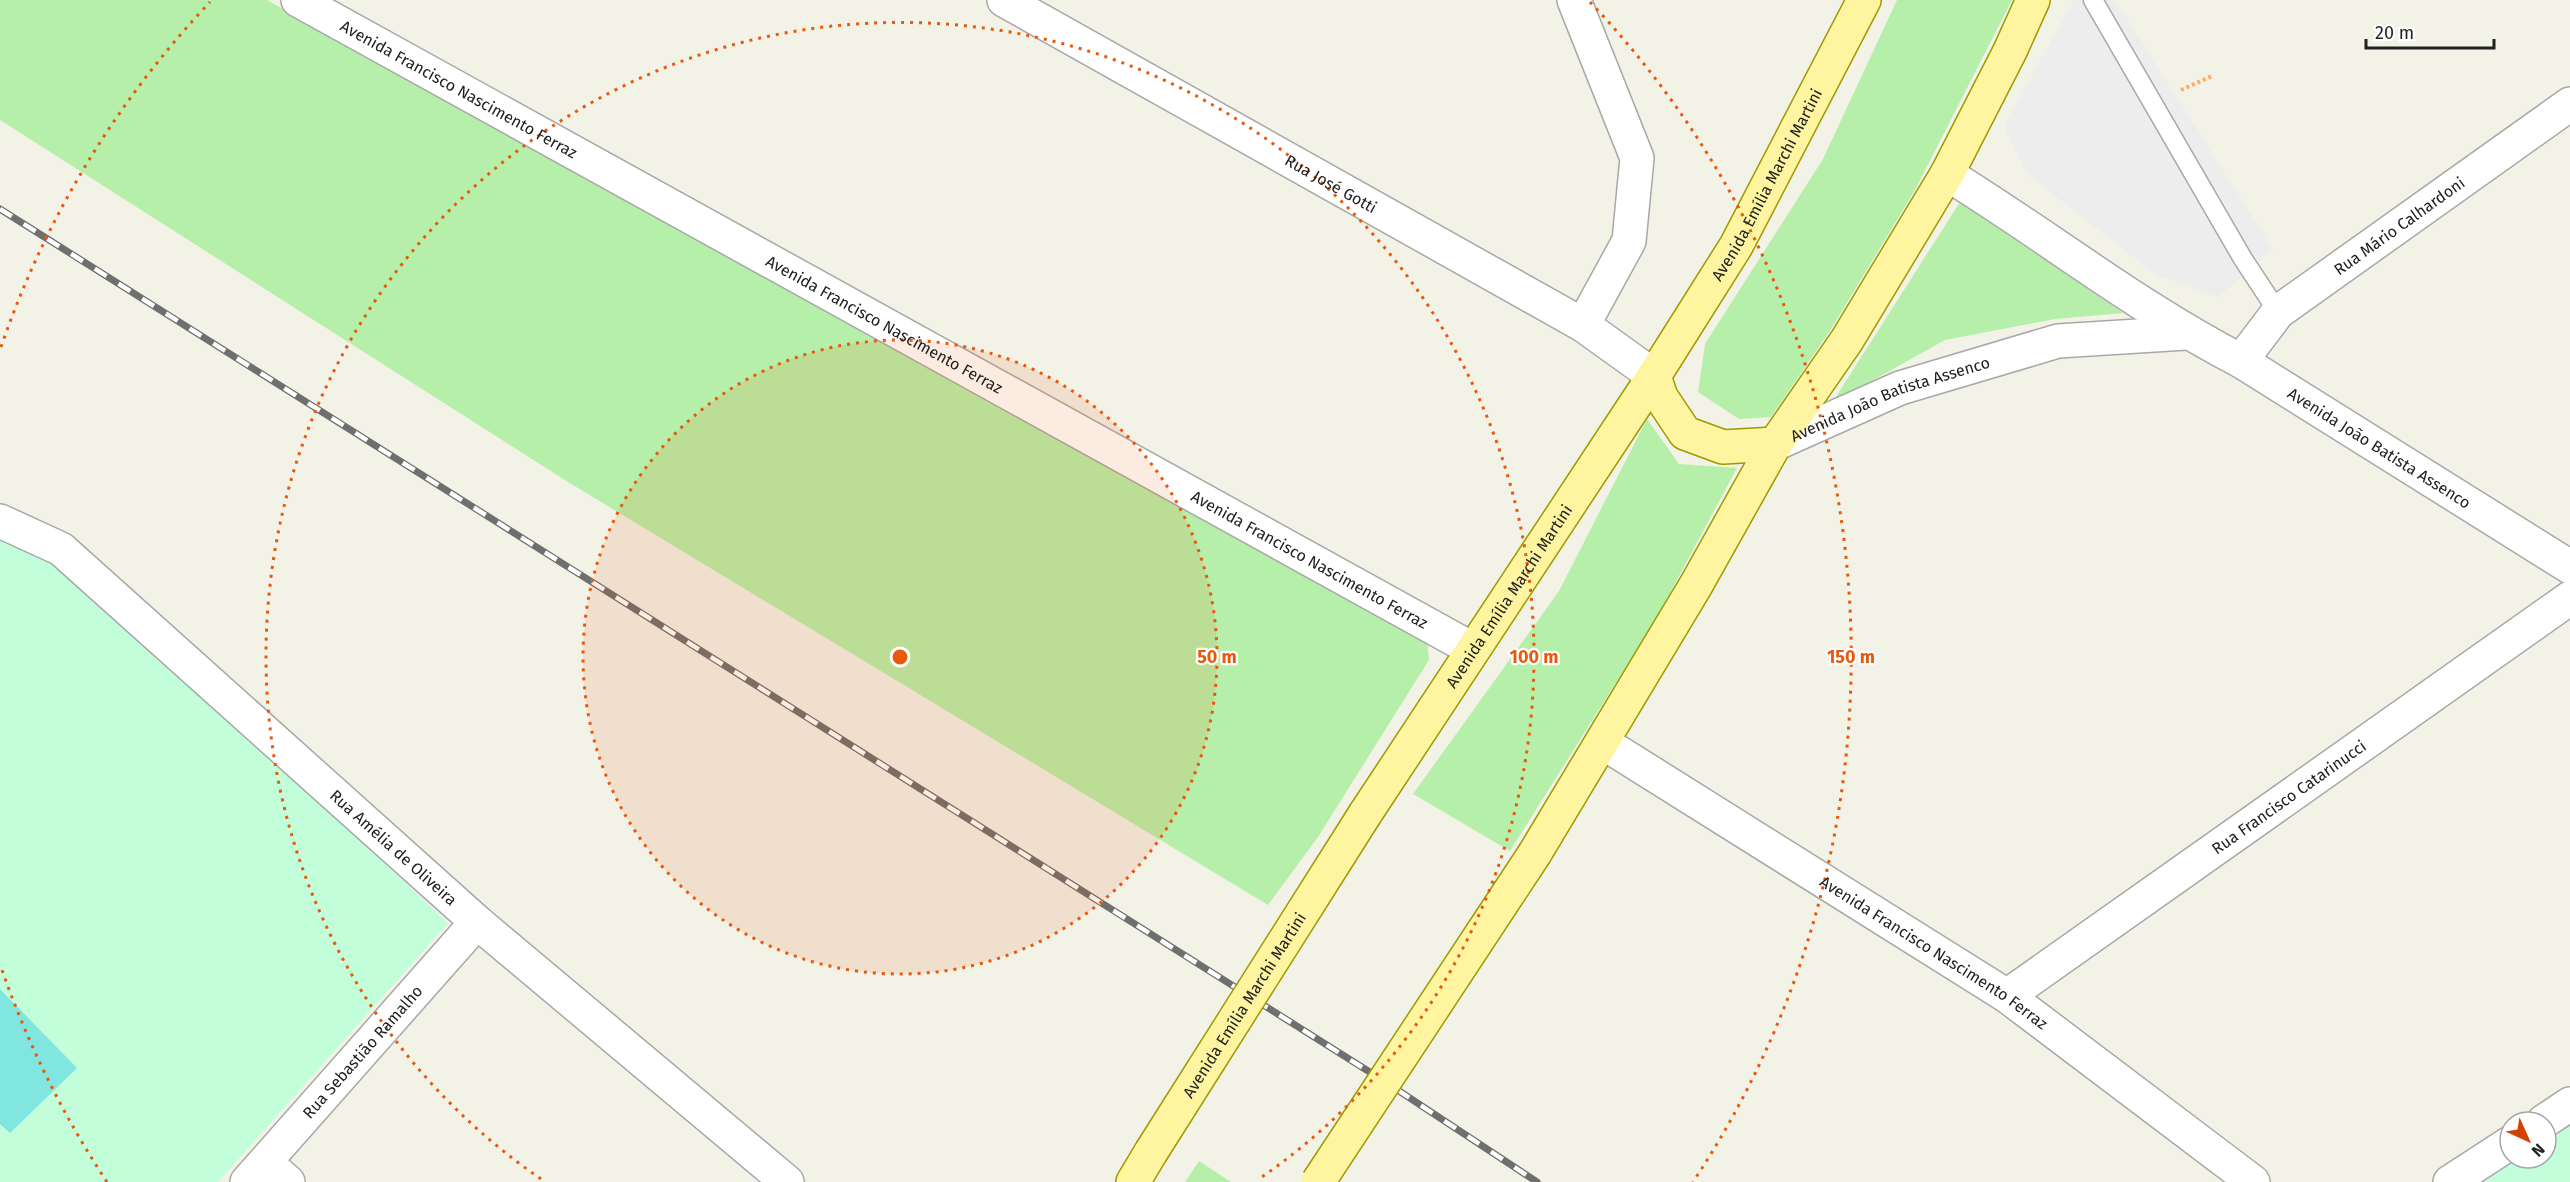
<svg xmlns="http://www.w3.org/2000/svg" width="2570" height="1182" font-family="'Fira Sans',sans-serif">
	<rect width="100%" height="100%" fill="#f2f2e7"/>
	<path fill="#b6efaa" d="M0,0H267L1063,442L1427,637L1429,660L1318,837L1268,905L568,482L0,120Z
		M1897,0H2012L1915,190L1831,329L1771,417L1739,419L1698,392L1705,344L1823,159Z
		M1960,202L2123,313L2055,319L1945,340L1832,403Z
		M1647,419L1679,464L1737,468L1656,619L1510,851L1413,794L1559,591Z
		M1199,1161L1231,1182H1185Z"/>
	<path fill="#c3feda" d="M0,538L49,560L287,772L448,923L218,1182H0Z
		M2570,1116V1182H2485L2516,1158H2546V1134Z"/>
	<path fill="#80e6df" d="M0,989L77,1068L10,1133L0,1124Z"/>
	<path fill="#ededed" d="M2074,0H2115L2273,249L2218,297L2158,276L2026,173L2004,126Z"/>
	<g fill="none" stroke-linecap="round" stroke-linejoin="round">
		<g stroke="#a8a8a8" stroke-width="21">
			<path id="lane" d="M2093,0L2243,259L2278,312"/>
		</g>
		<g stroke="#a8a8a8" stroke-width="36">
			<g id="street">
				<path id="s1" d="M298,0L1472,649"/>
				<path id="s2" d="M1004,0L1583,325L1654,376"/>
				<path d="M1574,0L1637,158L1629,241L1583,325"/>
				<path id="s3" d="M1947,174C2046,235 2138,308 2241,361L2570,567"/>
				<path id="s4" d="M2241,361L2278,312L2570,104"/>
				<path id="s5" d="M1775,444L1900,388L2058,341L2186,333"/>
				<path id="s6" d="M0,521L61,549L477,922L787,1182"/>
				<path id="s7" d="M1602,742L2007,996L2253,1182"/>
				<path id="s8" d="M2007,996L2570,598"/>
				<path d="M2543,1122L2570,1104"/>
				<path d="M265,1162L288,1182"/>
				<path id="s9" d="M247,1182L477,922"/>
				<path d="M2450,1182L2510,1143"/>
			</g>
		</g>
		<g stroke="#9e9b00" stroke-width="36">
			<g id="primary">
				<path d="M1654,376L1661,397L1685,433L1723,447L1775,444"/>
				<path id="s10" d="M1365,814L1654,376L1736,246L1864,0"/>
				<path d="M1535,853L1696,585L1775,444L1847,340L1947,174L2010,51L2033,0"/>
				<path d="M1133,1182L1151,1152"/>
			</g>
		</g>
		<path stroke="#ffa96b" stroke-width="4" stroke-dasharray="3 3" stroke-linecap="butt" d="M2181,90L2212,76"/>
		<use href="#lane" stroke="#fff" stroke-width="18"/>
		<use href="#street" stroke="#fff" stroke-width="33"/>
		<use href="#primary" stroke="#fff49f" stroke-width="33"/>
		<g stroke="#6f6f6f" stroke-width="7">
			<path id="rail" d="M0,209L1384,1081L1537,1182"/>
		</g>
		<use href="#rail" stroke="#fff" stroke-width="4.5" stroke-dasharray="14" stroke-linecap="butt"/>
		<g stroke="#9e9b00" stroke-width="36" stroke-linecap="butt">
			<g id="primary-bridge">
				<path id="s11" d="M1151,1152L1365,814"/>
				<path d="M1318,1182L1535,853"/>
			</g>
		</g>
		<use href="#primary-bridge" stroke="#fff49f" stroke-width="33"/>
	</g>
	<circle cx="900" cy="657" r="317" fill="#e8590c" fill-opacity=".12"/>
	<g fill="none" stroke="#e8590c" stroke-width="3" stroke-dasharray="3 6">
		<circle cx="900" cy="657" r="317"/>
		<path d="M541 1179A634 634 0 1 1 1259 1179"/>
		<path d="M107 1182A951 951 0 0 1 1 967M1 347A951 951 0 0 1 210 2M1590 2A951 951 0 0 1 1693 1182"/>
	</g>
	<g text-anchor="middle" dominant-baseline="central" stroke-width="4.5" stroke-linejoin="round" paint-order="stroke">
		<g font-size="16" fill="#212121" stroke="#fff">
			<text stroke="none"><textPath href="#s1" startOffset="184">Avenida Francisco Nascimento Ferraz</textPath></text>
			<text stroke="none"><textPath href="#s2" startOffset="375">Rua José Gotti</textPath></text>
			<text stroke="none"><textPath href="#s10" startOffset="747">Avenida Emília Marchi Martini</textPath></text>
			<text stroke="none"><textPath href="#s4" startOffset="210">Rua Mário Calhardoni</textPath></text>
			<text stroke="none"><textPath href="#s1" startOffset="670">Avenida Francisco Nascimento Ferraz</textPath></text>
			<text stroke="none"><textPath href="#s5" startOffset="124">Avenida João Batista Assenco</textPath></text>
			<text stroke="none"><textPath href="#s3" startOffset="512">Avenida João Batista Assenco</textPath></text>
			<text stroke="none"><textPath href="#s1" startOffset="1156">Avenida Francisco Nascimento Ferraz</textPath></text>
			<text stroke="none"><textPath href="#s10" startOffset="261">Avenida Emília Marchi Martini</textPath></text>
			<text stroke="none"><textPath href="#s8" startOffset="345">Rua Francisco Catarinucci</textPath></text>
			<text stroke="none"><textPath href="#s6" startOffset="514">Rua Amélia de Oliveira</textPath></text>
			<text stroke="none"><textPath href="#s7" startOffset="393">Avenida Francisco Nascimento Ferraz</textPath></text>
			<text stroke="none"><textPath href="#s11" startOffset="174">Avenida Emília Marchi Martini</textPath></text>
			<text stroke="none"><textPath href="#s9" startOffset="174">Rua Sebastião Ramalho</textPath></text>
		</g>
	</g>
	<circle cx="900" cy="657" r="9" fill="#e8590c" stroke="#fff" stroke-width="3"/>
	<g font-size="18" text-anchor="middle" font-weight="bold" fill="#e8590c" stroke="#fff" stroke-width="4.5" stroke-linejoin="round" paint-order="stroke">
		<text x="1217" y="663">50 m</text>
		<text x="1534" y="663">100 m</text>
		<text x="1851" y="663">150 m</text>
	</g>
	<g transform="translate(2528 1140) rotate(135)"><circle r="28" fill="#ffffff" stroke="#a6a6a6" stroke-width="1.5"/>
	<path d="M0-4.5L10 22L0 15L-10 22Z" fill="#d24200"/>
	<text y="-9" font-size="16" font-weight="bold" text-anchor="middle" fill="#212121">N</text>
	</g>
	<path d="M2366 39v9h128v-9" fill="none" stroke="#212121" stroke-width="3"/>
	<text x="2375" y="39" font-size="18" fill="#212121" stroke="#ffffff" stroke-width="4.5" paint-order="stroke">20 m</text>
</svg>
